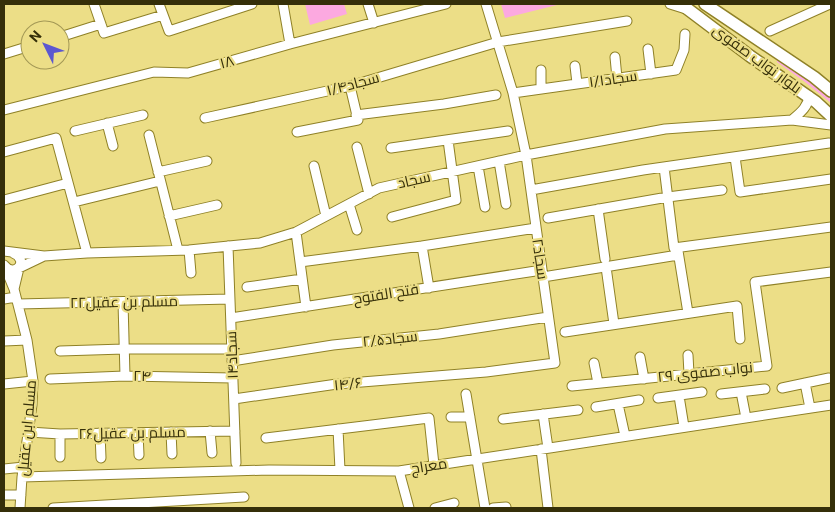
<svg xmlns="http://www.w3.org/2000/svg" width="835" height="512" font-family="Roboto,Cairo,sans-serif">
	<rect width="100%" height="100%" fill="#ecde87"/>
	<path fill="#fca9e0" d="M305,4H344L347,14L310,25Z
		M501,4H561L505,18Z
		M779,59L831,96V103L805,82L777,62V60Z"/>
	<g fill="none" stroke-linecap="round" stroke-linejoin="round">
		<g stroke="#8f8127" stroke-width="11">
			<path id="minor" d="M94,4L104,33L163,15
				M159,4L169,31L252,4
				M283,4L290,44
				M368,4L374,23
				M670,4L686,9
				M770,31L830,4
				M60,37L101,24
				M648,49L651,74
				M4,54L30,46
				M615,57L617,78
				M575,66L577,83
				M541,88V70
				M513,93L676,70L684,50L685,34
				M4,110L154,72L188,73L290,44L446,4
				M356,115L444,104L496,95
				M205,118L350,86L498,42L627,21
				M792,120C800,113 808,107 809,96
				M107,123L113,146
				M75,131L143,115
				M297,132L358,120L350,86
				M149,135L178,250
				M357,147L369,194
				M391,148L508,131
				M4,152L56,138L87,253
				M735,157L740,192L831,179
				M499,161L506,204
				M314,166L326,216
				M478,166L485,207
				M664,167L674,248L831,227
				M158,172L207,161
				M531,190L643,170L829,143
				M4,200L68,183
				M74,202L160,181
				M349,204L357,230
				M598,209L605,259
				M169,216L217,205
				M392,217L456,200L448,140
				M548,218L668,197L722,190
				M296,232L306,307
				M228,246L236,463
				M422,246L429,288
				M189,250L191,273
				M4,251L44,256L87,253L189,250L260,243L296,232L379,188L526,155L665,129L792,120L831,125
				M678,251L688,313
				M300,262L422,246L536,228
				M4,265L14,289L27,340L33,381L32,405L22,477L20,508
				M4,265C15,279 30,260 13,253
				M606,267L614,324
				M543,277L678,255
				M247,287L302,279
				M14,289L19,268L44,256
				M4,299L16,297
				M123,302L125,376
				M18,304L230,299
				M231,318L542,270
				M565,332L737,306L740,339
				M4,341L27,340
				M60,351L124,349H232
				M688,355L689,374
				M640,357L644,379
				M232,361L333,345L439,334L548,317
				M594,363L598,383
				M50,379L125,376L233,378
				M805,383L810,408
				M4,384L33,381
				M572,386L767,366L755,282L831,272
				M782,388L829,378
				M741,392L746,418
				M466,394L485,508
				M721,394L765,389
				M679,396L684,427
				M658,398L702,392
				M234,399L337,384L486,372L555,363L526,155L513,93L486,4
				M618,404L625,436
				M596,407L639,400
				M543,414L548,448
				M451,417H470
				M503,419L578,410
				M338,429L340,470
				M210,431L212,453
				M29,432L60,434L235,431
				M171,432L172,454
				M100,433L101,458
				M138,433L139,455
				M60,434V457
				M266,438L429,418L434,465
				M541,449L548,508
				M4,469L24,467
				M399,471L409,508
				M22,477L269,470L399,471L831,405
				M4,495H21
				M53,508L244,497
				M435,508L454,503
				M493,508L506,507"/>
		</g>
		<g stroke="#8f8127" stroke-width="14">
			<path id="major" d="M681,4L750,56L816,102L831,116
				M705,4L814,77L831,91"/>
		</g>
		<use href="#minor" stroke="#fff" stroke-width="9"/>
		<use href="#major" stroke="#fff" stroke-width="11"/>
	</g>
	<g text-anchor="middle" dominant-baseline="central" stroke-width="4.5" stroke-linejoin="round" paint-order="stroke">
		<g font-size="15" fill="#352f09" stroke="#ecde87">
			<text transform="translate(757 59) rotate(36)">بلوار نواب صفوی</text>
			<text transform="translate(227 62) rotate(-15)">۱۸</text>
			<text transform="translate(613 79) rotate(-8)">۱/۱سجاد</text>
			<text transform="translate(353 84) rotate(-15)">۱/۴سجاد</text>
			<text transform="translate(414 180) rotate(-13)">سجاد</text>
			<text transform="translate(540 259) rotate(82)">۲سجاد</text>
			<text transform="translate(386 294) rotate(-9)">فتح الفتوح</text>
			<text transform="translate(124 302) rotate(-1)">مسلم بن عقیل۲۲</text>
			<text transform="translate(390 339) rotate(-6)">۲/۵سجاد</text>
			<text transform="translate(232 355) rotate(-92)">۱۴سجاد</text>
			<text transform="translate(705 372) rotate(-6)">نواب صفوی ۲۹</text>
			<text transform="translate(142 376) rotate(1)">۲۴</text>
			<text transform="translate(348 384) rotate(-6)">۱۴/۶</text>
			<text transform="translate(27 428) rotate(-85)">مسلم ابن عقیل</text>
			<text transform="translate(132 433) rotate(-1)">مسلم بن عقیل۲۶</text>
			<text transform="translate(429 466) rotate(-9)">معراج</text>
		</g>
	</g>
	<rect width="835" height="512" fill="none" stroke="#352f09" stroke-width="10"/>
	<g transform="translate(45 45) rotate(312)"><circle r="24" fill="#ecde87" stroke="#a39855"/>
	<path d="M0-4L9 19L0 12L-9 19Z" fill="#5c57d0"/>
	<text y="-8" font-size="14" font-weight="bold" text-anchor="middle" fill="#352f09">N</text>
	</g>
</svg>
